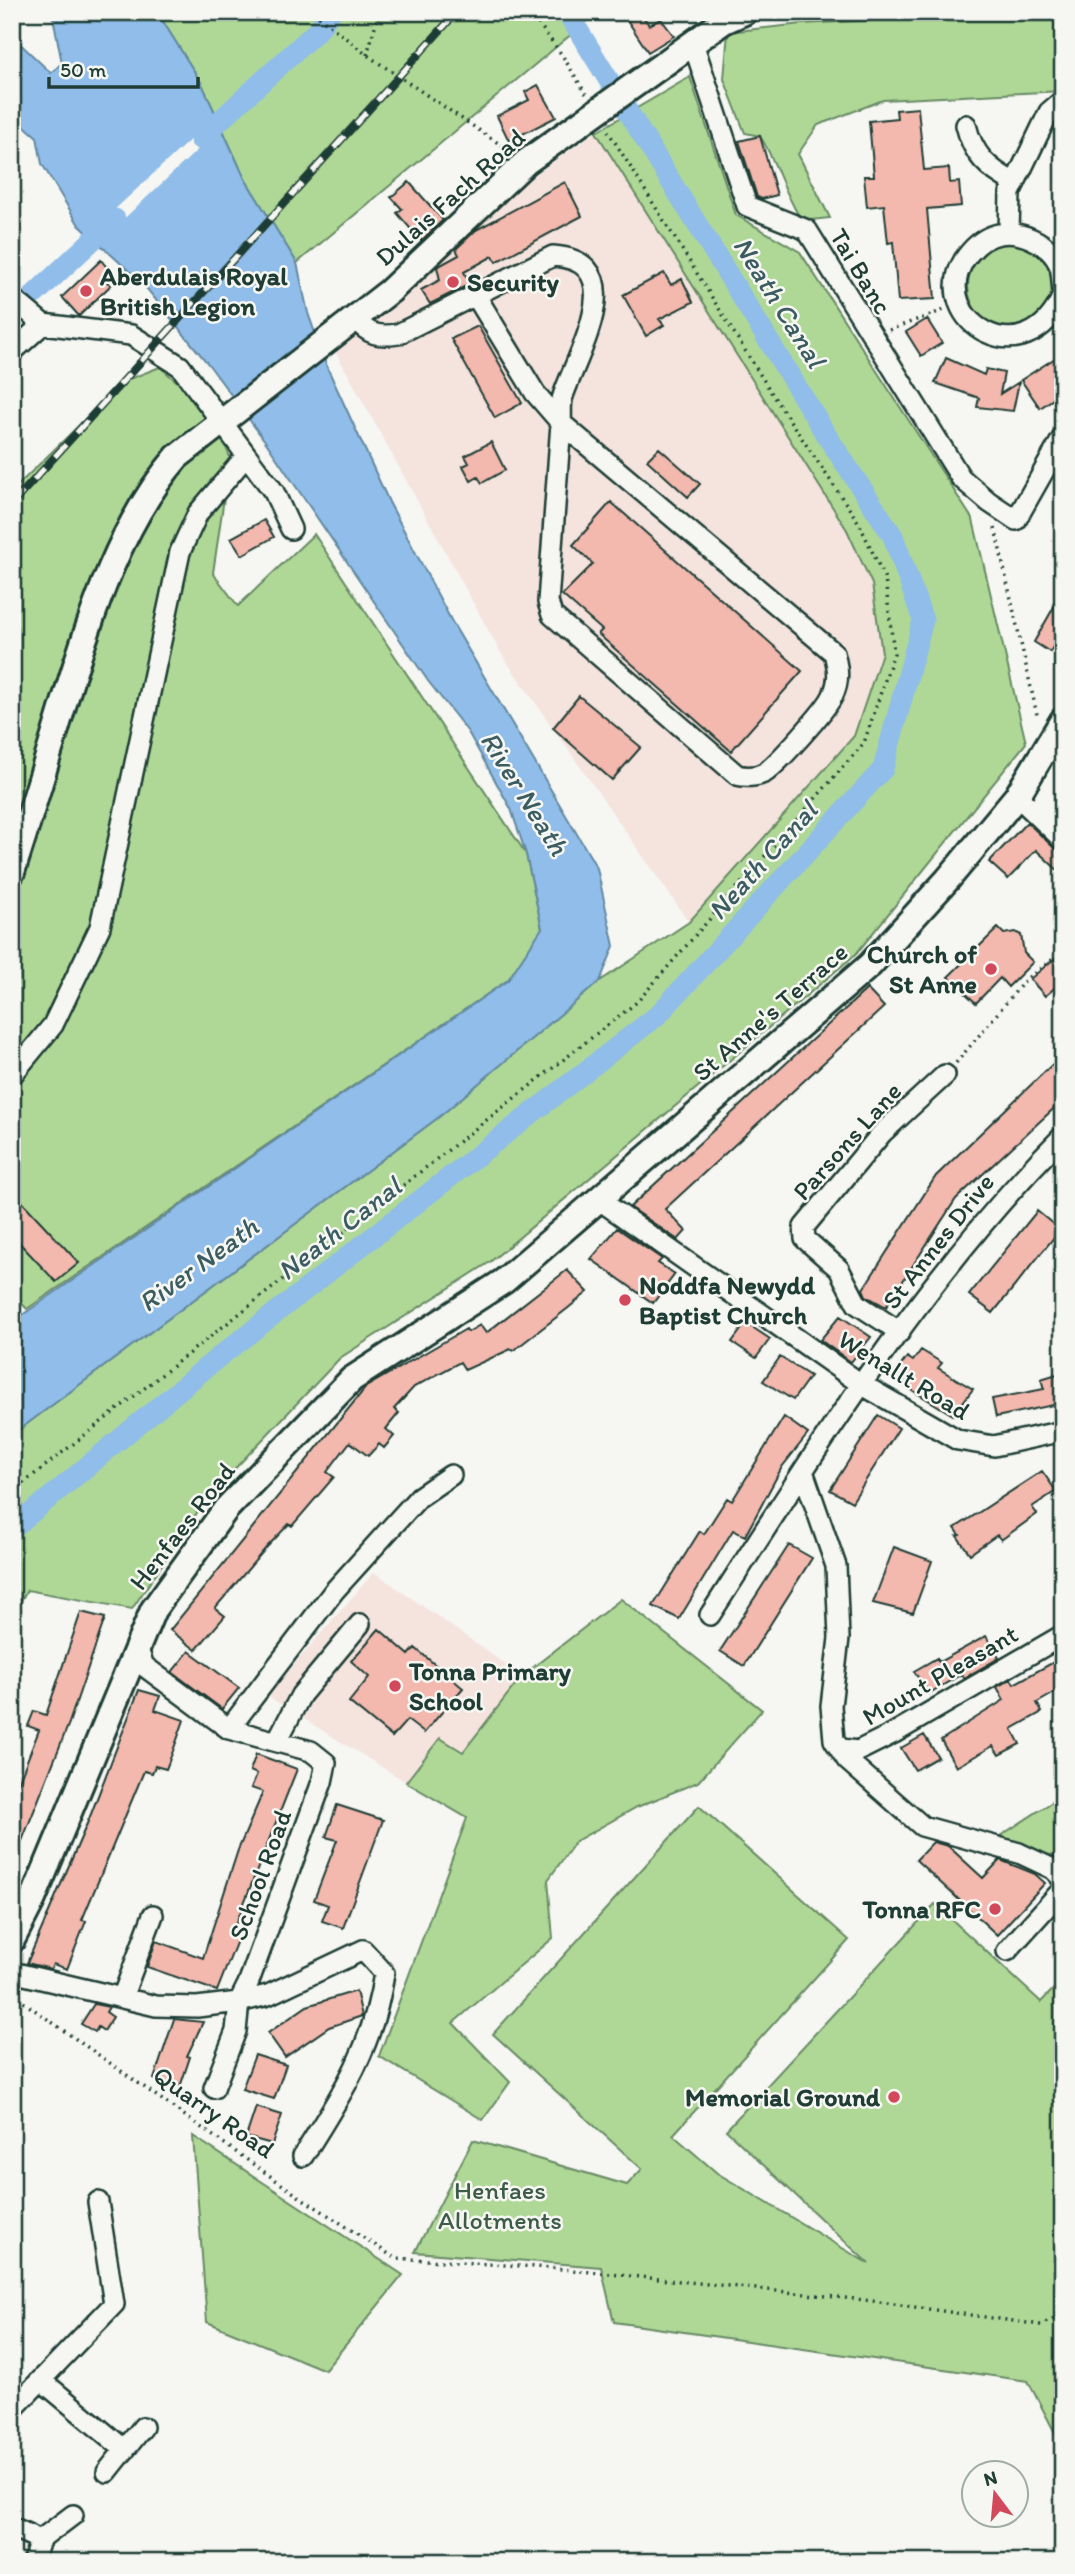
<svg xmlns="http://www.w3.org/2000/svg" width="1075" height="2574" font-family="Itim,sans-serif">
	<rect width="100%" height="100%" fill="#f6f6f2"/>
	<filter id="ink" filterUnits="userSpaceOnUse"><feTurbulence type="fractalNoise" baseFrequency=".0143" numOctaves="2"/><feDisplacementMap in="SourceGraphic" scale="14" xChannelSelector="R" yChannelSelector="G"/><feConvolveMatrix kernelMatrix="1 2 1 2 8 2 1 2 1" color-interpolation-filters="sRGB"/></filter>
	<g filter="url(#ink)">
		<path fill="#f5e3de" d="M596,132L847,530L872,584L882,653L854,736L689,922L502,655L333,347L489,206Z
			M374,1572L522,1676L463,1753L440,1739L406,1782L267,1696Z"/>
		<path fill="#afd896" stroke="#678a65" stroke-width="2" d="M157,12H598L297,263L245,179L202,84Z
			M1023,12H1063V91L883,100L818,125L798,154L830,218L802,221C784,193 777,163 760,136L745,133L724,79L728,32L802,24Z
			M690,77L736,215L800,252L973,520L1026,743L856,954L490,1262L340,1358L207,1498L132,1609L27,1590L12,1617V1435L439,1117L600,981L689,922L854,736L882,653L872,584L847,530L596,132Z
			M968 286a43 43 0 1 1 86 0a43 43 0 1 1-86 0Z
			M160,367L210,410L230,457L213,573L238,606L314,534L526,854L542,929L508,980L27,1309L12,1293V491L124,381Z
			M621,1599L762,1710L698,1782L637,1807L576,1841L548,1880L553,1938L453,2023L510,2082L483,2120L379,2056L467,1818L406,1782L440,1738L463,1752L522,1676Z
			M1063,1795V1858L1020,1848L1000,1836Z
			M699,1806L849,1940L673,2135L717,2173L869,2264L726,2130L935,1904L1041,2002L1063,1979V2448L1028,2381L614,2322L601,2267L415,2252L473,2140L627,2185L642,2169L493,2034Z
			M193,2136L403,2275L325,2370L207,2322Z"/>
		<path fill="#90bde9" stroke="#638aa1" stroke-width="2" d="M52,12H157L202,84L245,179L297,263L308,313L327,367L389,502L452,622L597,868L614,946L600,981L439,1117L12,1435V1322L508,980L542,928L526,854L511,809L468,732L428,681L265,441L209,365L143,284L79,225L42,164L37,137L12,115V36L51,73L62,63Z
			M82,242L88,250L48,288L41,281Z"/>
		<path fill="#f6f6f2" d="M219,113L224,125L96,245L86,236Z"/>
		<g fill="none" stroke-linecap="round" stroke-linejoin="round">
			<path stroke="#90bde9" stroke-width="21" d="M200,139L319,29L331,12
				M35,294L115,219
				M12,1529L215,1360L658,1015L883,769L923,620L893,536L825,433L567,12"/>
		</g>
		<path fill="#f3b8ae" stroke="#1f3d34" stroke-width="2" d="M622,12H640L649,25L661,19L674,36L648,52Z
			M538,85L556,117L509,141L497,116L529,100L525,92Z
			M918,108L924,170L949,168L950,183L959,182L961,206L927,209L935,299L898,301L893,242L888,243L884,205L867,207L864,176H874L869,121L897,118L896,110Z
			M760,136L777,195L762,199L757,197L739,141Z
			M409,182L443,220L421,241L397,213L402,209L391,197Z
			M565,182L582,216L496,262L493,256L464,272L470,284L430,304L421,290L440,280L437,267L459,255L456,249L476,230Z
			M101,260L112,274L106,281L111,285L79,316L62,297Z
			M664,273L671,285L682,279L693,302L659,319L664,325L646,336L623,295Z
			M927,319L942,343L921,356L906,332Z
			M478,326L522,403L495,418L451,339Z
			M1063,353V392L1040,408L1021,380Z
			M946,358L984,375L986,369L1004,373L1000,394L1019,382L1013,411L977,407L979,398L935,383Z
			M491,442L505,470L482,483L478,477L471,481L463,466L469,463L465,456Z
			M659,448L700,484L688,497L647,460Z
			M611,502L802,671L731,751L598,634L602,630L562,595L593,564L573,545Z
			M264,520L274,537L242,555L231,538Z
			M1063,591V630L1050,652L1034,642Z
			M579,696L641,747L612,780L553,728Z
			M1027,822L1055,849L1063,852V875L1036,850L1008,879L989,862Z
			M998,928L1004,934L1015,932L1021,935L1024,953L1033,962L1008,987L1000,978L976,1003L948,977Z
			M1055,958L1063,966V981L1045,996L1030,979Z
			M867,989L884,1007L665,1209L686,1231L678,1240L630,1207Z
			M1063,1054V1100L956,1199L886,1307L866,1296L863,1289L936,1176Z
			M12,1191L79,1263L56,1282L12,1235Z
			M1037,1211L1060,1230L993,1313L969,1295Z
			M617,1228L662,1259L658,1263L675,1274L653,1303L591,1259Z
			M567,1270L588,1292L567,1309L513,1351L511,1349L465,1370L460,1362L414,1387L394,1409L399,1413L386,1429L394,1436L384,1448L379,1444L368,1456L350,1442L327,1472L334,1477L292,1526L289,1524L266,1548L215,1608L225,1616L196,1650L170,1630L366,1387L466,1329L468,1332L480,1325L486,1333Z
			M840,1316L871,1337L851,1362L820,1340Z
			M746,1323L770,1339L756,1358L732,1342Z
			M921,1350L942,1363L938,1368L973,1389L953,1415L892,1378L907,1357L913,1361Z
			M780,1357L810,1376L793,1400L763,1381Z
			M1063,1372V1403L996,1417L992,1399L1044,1389L1041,1379Z
			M878,1415L899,1428L852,1502L830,1490Z
			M784,1417L808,1434L782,1467L745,1536L733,1530L679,1619L653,1606L700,1531L704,1534L727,1498L732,1501Z
			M1042,1471L1056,1491L1032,1507L1037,1514L1001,1540L997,1535L970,1554L957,1536L960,1535L955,1528Z
			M789,1545L812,1558L744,1666L720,1651Z
			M894,1547L932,1561L913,1613L873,1603Z
			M81,1612L105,1618L69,1723L12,1866V1799L39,1730L28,1726L34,1711L46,1715Z
			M379,1629L409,1655L415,1648L463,1688L424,1733L407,1720L392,1737L349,1702L369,1677L351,1661Z
			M986,1636L999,1658L964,1678L962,1674L928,1694L914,1671L937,1658L939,1662Z
			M189,1651L239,1688L222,1709L172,1672Z
			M1063,1657V1688L1037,1703L1042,1712L1012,1729L1020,1744L999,1755L993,1746L956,1767L941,1740L1004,1700L997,1687L1011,1679L1014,1684Z
			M139,1690L160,1696L155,1710L184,1720L173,1751L166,1769L155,1766L152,1773L144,1771L82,1920L86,1921L67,1969L53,1964L51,1969L27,1963L89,1819Z
			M924,1735L938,1757L915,1770L901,1748Z
			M256,1754L297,1769L231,1936L238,1938L217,1991L147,1967L156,1941L203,1958L238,1850L263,1792L251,1788L257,1774L250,1771Z
			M337,1805L383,1820L343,1928L322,1921L328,1905L314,1900L337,1840L326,1837Z
			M933,1842L948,1846L983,1878L1000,1860L1035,1874L1045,1883L997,1935L916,1860Z
			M356,1991L362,2016L329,2027L285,2057L268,2033L307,2006Z
			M94,2004L109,2007L106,2012L113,2017L104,2031L98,2027L95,2032L81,2024Z
			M174,2019L203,2022L187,2056L190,2057L180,2087L154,2079Z
			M255,2055L286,2065L274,2099L242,2089Z
			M256,2107L282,2115L272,2144L246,2137Z"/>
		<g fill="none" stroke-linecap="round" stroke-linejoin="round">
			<g stroke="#1f3d34" stroke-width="24">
				<path id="minor" d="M693,43L747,206L807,230L961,478L989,502L1016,520L1063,437
					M966,125C973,155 988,169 1015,183
					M1009,232L1010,193L1049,112L1063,100
					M1063,293C1062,285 1062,274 1060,267C1051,242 1016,227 992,236C981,240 971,250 964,260C928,320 1026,381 1063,295
					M12,298L43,324L131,335L180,366L274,492L291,529
					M356,319C368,335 379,337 398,334L553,256C633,261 578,352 563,396C560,404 562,414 561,423L548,602L552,615L737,775C745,777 756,777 764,773C775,767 828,708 833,695C840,680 838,668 834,653L561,423L535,393L476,296
					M12,352L43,324
					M1063,766L1043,801L1063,823
					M1017,796L1063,840
					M12,1075L53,1025L100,927L180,552L198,513L246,456
					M598,1199L861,1384L958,1440L994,1446L1063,1431
					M900,1332L857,1304L839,1269L805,1239L804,1227L882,1133L945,1075
					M803,1471L836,1566L839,1638L831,1706L834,1740L847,1760L922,1826L1019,1853L1053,1869L1062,1878V1890L1007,1951
					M710,1615C817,1449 923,1277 1063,1136
					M229,1729L334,1591L419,1497L451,1475
					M277,1741L301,1695L360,1624
					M841,1749L858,1751L894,1733L1063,1635
					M12,1972L156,2006L197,2007L239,2002L248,1984L322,1782L326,1763L311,1751L229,1729L144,1666L137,1647
					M122,1998L153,1915
					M214,2088L236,2031L239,2002L268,1995L363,1950L384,1973C374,2046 341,2096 303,2156
					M41,2380L125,2450
					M12,2410L114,2304L98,2202
					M107,2472L143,2427
					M12,2527L40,2540
					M33,2562L40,2540L73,2515"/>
			</g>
			<g stroke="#1f3d34" stroke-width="30">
				<path id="major" d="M12,872C30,816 47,760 64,703C91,617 118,526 177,457L390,291L526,162L724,21L744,12
					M12,1940L33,1899L153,1610L226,1509L352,1379L504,1281L870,965L948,879L1017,796L1063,720"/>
			</g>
			<path stroke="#1f3d34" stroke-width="3.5" stroke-dasharray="2 5" stroke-linecap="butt" d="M313,12L367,55L507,149
				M530,12L562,55L586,94
				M367,55L379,12
				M889,330L944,310
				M995,528L1038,719
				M956,1063L1026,979L1063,952
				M12,1492L637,1002L864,743L894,653L885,579L859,523L776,400L608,131
				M12,1994L297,2195L395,2258L552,2268L865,2300L1041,2325L1063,2315"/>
			<use href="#minor" stroke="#f6f6f2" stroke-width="19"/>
			<use href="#major" stroke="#f6f6f2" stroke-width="24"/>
			<g stroke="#1f3d34" stroke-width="8">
				<path id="rail" d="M12,504L457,12"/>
			</g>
			<use href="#rail" stroke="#f6f6f2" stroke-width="5" stroke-dasharray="16" stroke-linecap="butt"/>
		</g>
	</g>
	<g fill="#d1495b" stroke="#f6f6f2" stroke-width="2.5">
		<circle cx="453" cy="282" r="7"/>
		<circle cx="86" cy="291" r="7"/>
		<circle cx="991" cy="969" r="7"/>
		<circle cx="625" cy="1300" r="7"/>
		<circle cx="395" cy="1686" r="7"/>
		<circle cx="995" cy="1909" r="7"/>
		<circle cx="894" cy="2097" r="7"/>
	</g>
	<g text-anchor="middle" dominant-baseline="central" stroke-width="5" stroke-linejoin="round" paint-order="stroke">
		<g font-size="26" fill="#1f3d34" stroke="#f6f6f2">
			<text transform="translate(450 197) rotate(-42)">Dulais Fach Road</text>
			<text transform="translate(861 271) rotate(59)">Tai Banc</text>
			<text transform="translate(770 1012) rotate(-41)">St Anne's Terrace</text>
			<text transform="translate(847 1141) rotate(-48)">Parsons Lane</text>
			<text transform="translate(938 1241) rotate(-52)">St Annes Drive</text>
			<text transform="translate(904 1375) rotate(31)">Wenallt Road</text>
			<text transform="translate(182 1526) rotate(-52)">Henfaes Road</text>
			<text transform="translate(940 1675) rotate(-30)">Mount Pleasant</text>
			<text transform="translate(260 1875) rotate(-70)">School Road</text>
			<text transform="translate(214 2112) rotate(35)">Quarry Road</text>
		</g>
		<g font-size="26" font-weight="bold" fill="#1f3d34" stroke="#f6f6f2" text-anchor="start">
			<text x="100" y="276">Aberdulais Royal<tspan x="100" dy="30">British Legion</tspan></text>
			<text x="467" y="282">Security</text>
			<text x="977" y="954" text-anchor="end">Church of<tspan x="977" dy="30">St Anne</tspan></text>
			<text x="639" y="1285">Noddfa Newydd<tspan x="639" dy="30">Baptist Church</tspan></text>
			<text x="409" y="1671">Tonna Primary<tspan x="409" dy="30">School</tspan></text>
			<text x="981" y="1909" text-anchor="end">Tonna RFC</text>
			<text x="880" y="2097" text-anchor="end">Memorial Ground</text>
		</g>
		<g font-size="26" fill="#3c5c48" stroke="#f6f6f2">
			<text x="500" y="2190">Henfaes<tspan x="500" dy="30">Allotments</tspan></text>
		</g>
		<g font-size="28" font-style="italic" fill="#3b5d61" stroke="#f6f6f2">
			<text transform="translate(780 302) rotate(58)">Neath Canal</text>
			<text transform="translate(525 793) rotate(58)">River Neath</text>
			<text transform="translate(762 860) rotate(-48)">Neath Canal</text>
			<text transform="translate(339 1228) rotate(-38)">Neath Canal</text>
			<text transform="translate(198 1264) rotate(-36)">River Neath</text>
		</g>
	</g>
	<rect width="1075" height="2574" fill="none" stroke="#f6f6f2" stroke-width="42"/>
	<rect x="21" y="21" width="1033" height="2532" fill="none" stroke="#1f3d34" stroke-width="2.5" filter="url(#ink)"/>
	<g transform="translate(995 2494) rotate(344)"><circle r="33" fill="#f6f6f2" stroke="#a0aca6" stroke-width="2"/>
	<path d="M0-5L12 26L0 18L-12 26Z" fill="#d1495b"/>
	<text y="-10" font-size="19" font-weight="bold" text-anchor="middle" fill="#1f3d34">N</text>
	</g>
	<path d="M49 77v10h149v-10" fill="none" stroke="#1f3d34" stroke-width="3.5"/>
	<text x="60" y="77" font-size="21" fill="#1f3d34" stroke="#f6f6f2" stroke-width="5" paint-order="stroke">50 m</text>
</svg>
